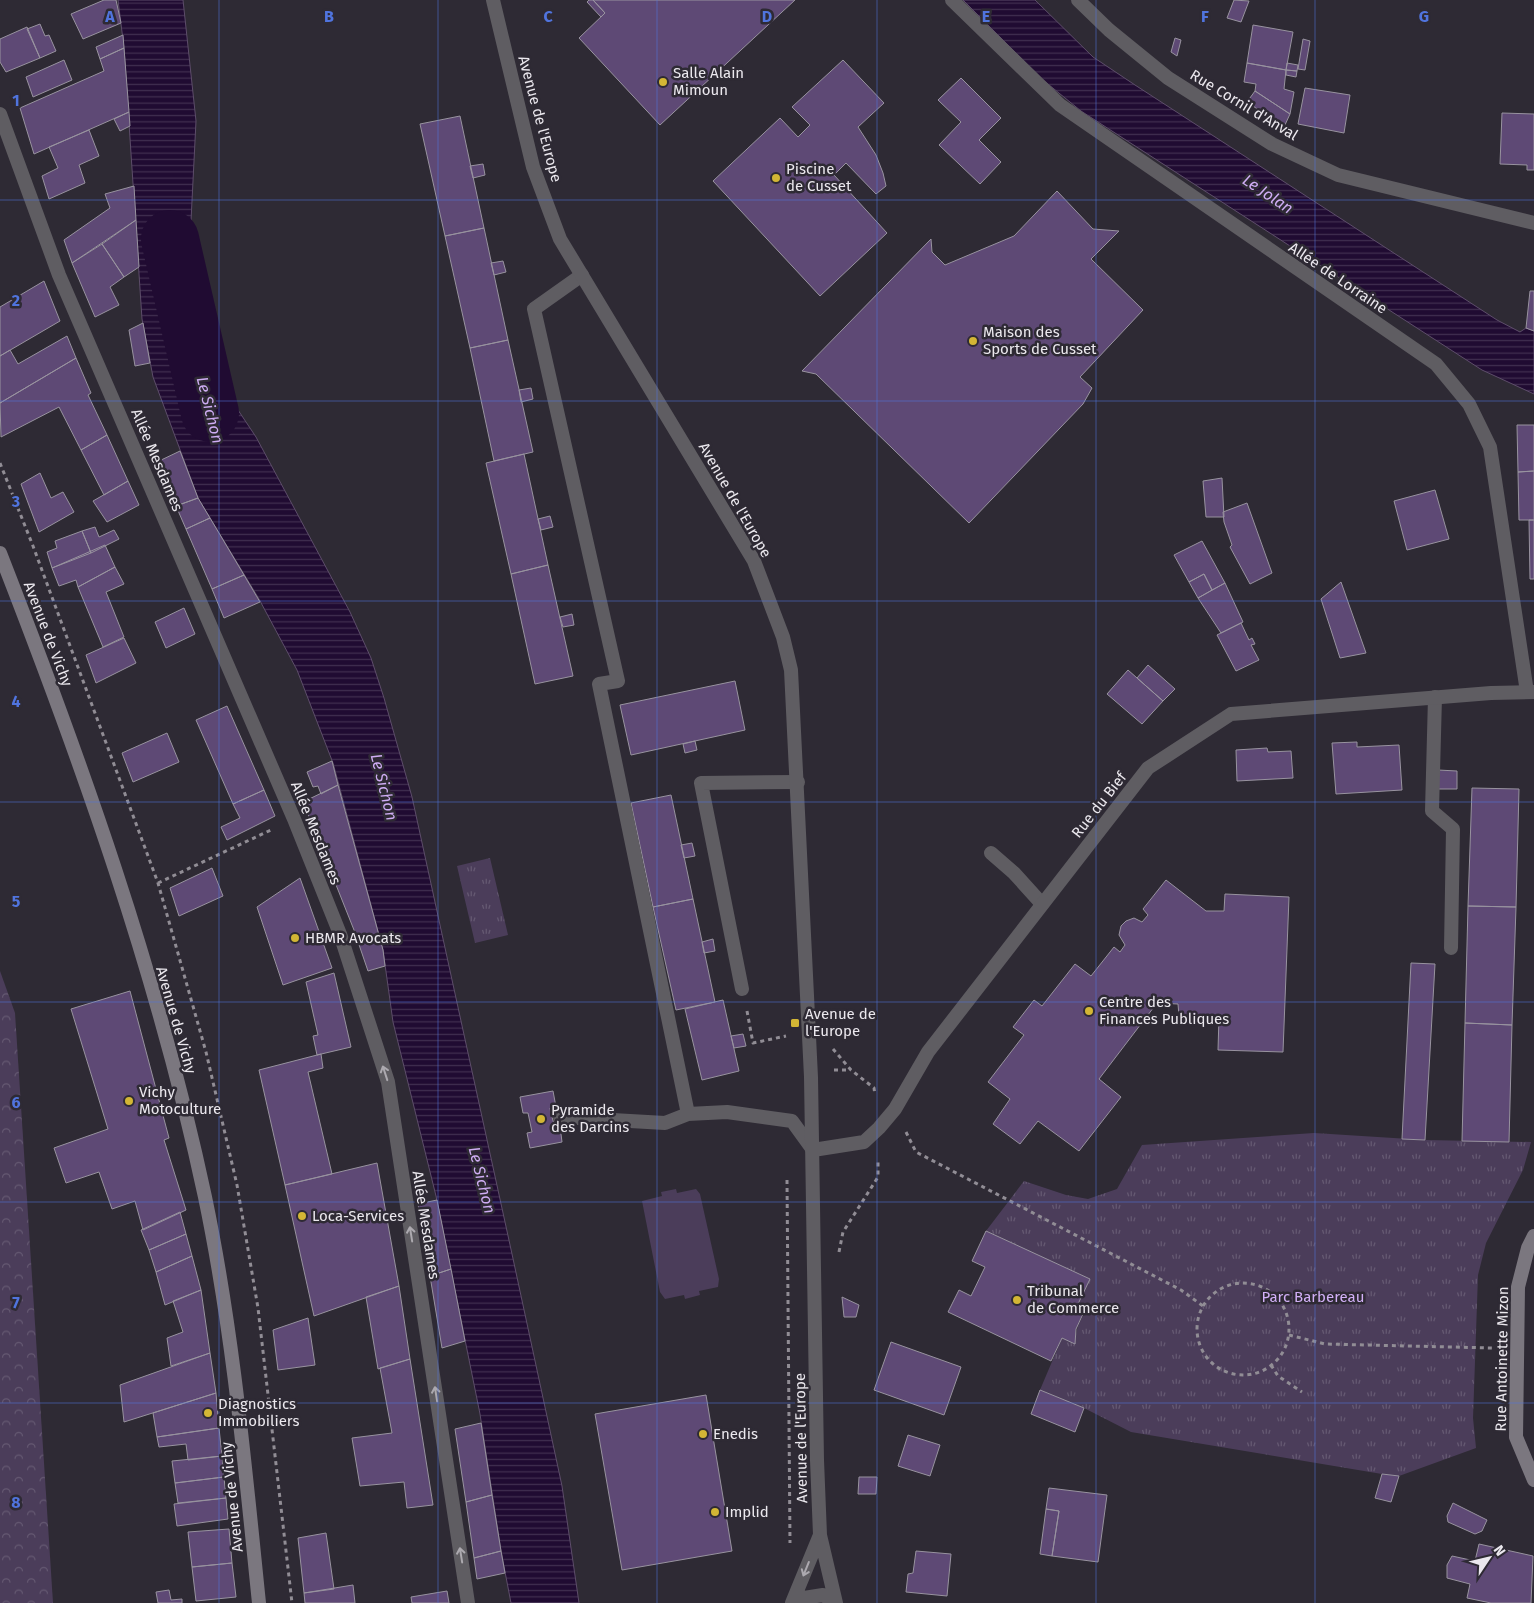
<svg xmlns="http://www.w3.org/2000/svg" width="1534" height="1603" font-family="'Fira Sans',sans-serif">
	<defs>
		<pattern id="forest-crowns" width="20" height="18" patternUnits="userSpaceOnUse" patternTransform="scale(1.25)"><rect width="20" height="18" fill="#4b3d5a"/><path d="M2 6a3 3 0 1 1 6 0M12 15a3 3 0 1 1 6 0" fill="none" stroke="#655972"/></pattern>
		<pattern id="park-tufts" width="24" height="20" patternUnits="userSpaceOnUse" patternTransform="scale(1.25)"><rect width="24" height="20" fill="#4b3d5a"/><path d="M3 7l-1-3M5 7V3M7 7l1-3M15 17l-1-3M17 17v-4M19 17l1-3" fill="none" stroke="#655972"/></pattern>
		<pattern id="water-rules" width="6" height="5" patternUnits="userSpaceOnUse" patternTransform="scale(1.25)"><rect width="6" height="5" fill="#200b32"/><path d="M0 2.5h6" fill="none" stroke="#412f50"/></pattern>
	</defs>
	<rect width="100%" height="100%" fill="#2e2a34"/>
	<path fill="url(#forest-crowns)" d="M0,971L15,1013L53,1603H0Z"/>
	<path fill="url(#park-tufts)" d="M490,858L508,935L475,943L457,866Z
		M1314,1133L1425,1140L1531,1142L1523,1170L1486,1243L1478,1275L1473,1418L1476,1448L1399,1476L1382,1474L1131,1432L1084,1408L1040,1390L1062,1338L1075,1343C1076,1329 1079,1319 1089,1309L1078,1304L1089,1279L986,1231L1024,1181L1066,1195L1088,1199L1117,1189L1142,1145Z"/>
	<path fill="#4b3d5a" d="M676,1189L677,1193L696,1189L700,1194L719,1279L718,1287L699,1291L700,1295L685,1299L684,1295L665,1299L660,1292L642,1201L662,1196L661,1192Z"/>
	<path fill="url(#water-rules)" stroke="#5d4d6a" d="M118,0H183L196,121L187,301L189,327L200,353L256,437L350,612L371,658L384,698L412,797L512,1254L562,1486L579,1603H511L501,1551L480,1414L436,1196L393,1022L383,950L333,763L297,670L259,599L198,498L153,377L142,319L124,48Z
		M963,0H1035L1093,57L1135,85L1497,320L1520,332L1526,328L1534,331V394L1482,370L1081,111L1043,80Z"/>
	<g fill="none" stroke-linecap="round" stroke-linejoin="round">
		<path stroke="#200b32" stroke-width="58" d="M170,239L210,413"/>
	</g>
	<path fill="#5e4975" stroke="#98939f" d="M104,0H116L121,23L83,39L71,14Z
		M589,0H593L605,13L601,17L587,2Z
		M593,0H795L660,125L579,38L605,13Z
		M1234,0L1249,1L1241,22L1227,18Z
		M40,24L45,36L49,35L56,51L40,58L27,29Z
		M1253,25L1293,32L1286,70L1247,63Z
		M27,27L40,58L6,72L0,62V39Z
		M123,35L124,48L100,59L96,47Z
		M1175,38L1181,40L1177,56L1171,52Z
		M1303,39L1310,41L1305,70L1298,69Z
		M124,48L129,112L34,154L20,108L104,71L100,59Z
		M64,60L72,80L33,97L26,77Z
		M843,60L884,103L858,127L876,155L883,173L886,186L876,194L846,163L834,175L887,233L820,296L713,181L780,118L798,137L810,125L792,107Z
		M1247,63L1286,70L1284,89L1294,92L1290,114L1255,91L1256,84L1244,82Z
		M1287,63L1298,65L1297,71L1286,70Z
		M1286,70L1297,71L1296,77L1286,75Z
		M961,78L1001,118L979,140L1001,162L980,184L939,145L961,122L938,100Z
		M1305,88L1350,95L1344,133L1298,124Z
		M1255,91L1290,114L1284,127L1247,102Z
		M129,112L130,126L120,131L114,119Z
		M1502,113L1534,114V170H1527V165L1500,164Z
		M460,116L484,228L445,236L420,124Z
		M89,130L99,156L79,165L85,183L49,199L42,176L58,168L49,147Z
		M483,164L485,175L473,178L470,166Z
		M134,186L136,220L72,263L64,240L110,208L105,194Z
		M1057,191L1093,229L1119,231L1091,259L1143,310L1080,377L1092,388L1083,404L969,523L816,374L802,371L931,239L932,252L945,265L1014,236Z
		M136,220L139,267L124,277L102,244Z
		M484,228L508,340L470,348L445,236Z
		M102,244L124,277L110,287L119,305L95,317L72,263Z
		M503,261L506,272L494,275L491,263Z
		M44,281L60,321L0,356V307Z
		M1530,291H1534V331L1526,328Z
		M143,323L150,363L135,366L129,330Z
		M67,336L76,358L0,403V356L10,350L18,364Z
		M508,340L533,452L494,461L470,348Z
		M76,358L91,393L88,395L107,435L81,450L59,407L1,437L0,403Z
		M531,388L533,399L521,402L519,390Z
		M1517,425H1534V471L1518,472Z
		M107,435L128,481L104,495L81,450Z
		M180,451L198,498L176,506L157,462Z
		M524,454L548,565L511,574L486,463Z
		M1534,471V520H1519L1518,472Z
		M40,473L51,498L63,492L74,512L39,532L21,484Z
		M1222,478L1224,517H1206L1203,481Z
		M128,481L139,505L107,522L93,501Z
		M1435,490L1449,539L1407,550L1394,501Z
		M198,498L210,518L186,529L176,506Z
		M1247,503L1272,573L1250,584L1230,547L1232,545L1224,522L1223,512Z
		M550,516L553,527L541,530L538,519Z
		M210,518L244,575L212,589L186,529Z
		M1529,520H1534V579H1530Z
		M95,527L99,537L114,530L119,539L91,553L82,531Z
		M82,531L91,553L52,568L47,552L57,548L55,541Z
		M1202,541L1225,583L1212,590L1204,574L1189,582L1174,555Z
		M105,545L115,567L78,587L76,580L59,586L52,568Z
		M548,565L573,676L535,684L511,574Z
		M115,567L124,584L106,592L124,637L103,647L78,587Z
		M1204,574L1212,590L1198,598L1189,582Z
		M244,575L260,602L224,618L212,589Z
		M1341,582L1366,653L1340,658L1321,599Z
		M1225,583L1243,622L1221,633L1198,598Z
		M184,608L195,634L166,648L155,622Z
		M572,614L574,625L563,627L560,617Z
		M1241,623L1249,640L1252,638L1255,644L1251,645L1259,660L1236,671L1217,635Z
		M124,638L136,663L96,683L86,655Z
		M1148,665L1175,689L1163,701L1137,678Z
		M1128,670L1163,701L1142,724L1107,694Z
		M735,681L745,730L631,755L620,705Z
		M227,706L264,790L233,804L196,720Z
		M167,733L179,762L133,782L122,753Z
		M695,741L697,750L685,753L683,744Z
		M1357,742V747L1399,745L1402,790L1336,794L1332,743Z
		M1267,748L1268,752L1291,751L1293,778L1237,781L1236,750Z
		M332,761L338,785L321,794L318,786L313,787L307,772Z
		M1438,770L1457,771V789H1438Z
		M338,785L383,950L385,966L368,971L354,930L303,802Z
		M1472,788L1519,789L1516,907L1468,906Z
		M264,790L275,816L227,840L221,827L240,818L233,804Z
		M671,795L693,899L653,907L631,803Z
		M692,843L695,856L684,858L681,845Z
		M212,868L223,896L179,916L170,888Z
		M300,878L332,968L283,985L257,907Z
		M1166,880L1206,911H1224L1225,894L1289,897L1283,1052L1218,1050L1219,1017L1179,1016L1178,1004L1157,1003L1099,1079L1121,1097L1079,1151L1038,1121L1020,1144L993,1124L1010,1099L988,1082L1024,1035L1013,1027L1034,1000L1042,1006L1075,964L1091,976L1114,947L1120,952L1125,945L1119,935L1121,926L1126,921L1134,918L1142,922L1148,915L1143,909Z
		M693,899L715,1002L676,1010L653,907Z
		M1468,906L1516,907L1512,1025L1465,1023Z
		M713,939L715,951L704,953L702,942Z
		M1411,963L1435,964L1425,1140L1402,1139Z
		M334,973L351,1047L317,1055L313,1036L318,1035L306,982Z
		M130,991L169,1138L164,1140L186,1210L143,1230L135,1201L112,1209L99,1172L66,1183L54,1148L108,1129L71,1009Z
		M723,1000L739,1071L702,1080L685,1009Z
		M1465,1023L1512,1025L1509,1142L1462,1141Z
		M743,1034L746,1046L734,1048L731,1036Z
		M321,1054L323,1068L308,1072L332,1174L285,1185L259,1070Z
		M553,1091L556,1107L550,1108L551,1114L555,1127L560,1126L562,1142L530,1148L527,1133L532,1132L528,1113H523L520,1097Z
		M377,1163L399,1286L314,1316L285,1185Z
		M437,1200L451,1269L430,1276L418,1204Z
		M180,1212L186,1234L149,1250L141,1230Z
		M986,1231L1090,1279L1078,1304L1089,1308L1082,1316L1076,1329L1075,1344L1062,1338L1051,1361L948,1312L959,1290L971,1296L985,1267L972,1261Z
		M186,1234L192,1256L156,1272L149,1250Z
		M192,1256L201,1290L165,1305L156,1272Z
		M451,1269L465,1341L442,1348L430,1276Z
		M399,1286L410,1359L378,1369L366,1297Z
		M201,1290L210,1353L171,1366L167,1338L183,1332L173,1301Z
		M842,1297L859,1305L856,1317H844Z
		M308,1318L315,1365L278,1370L273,1330Z
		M891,1342L961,1367L944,1415L874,1390Z
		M210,1353L216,1393L124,1422L120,1385Z
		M410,1359L433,1505L407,1508L404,1482L360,1486L352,1438L392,1433L380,1368Z
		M1040,1390L1084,1408L1075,1432L1031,1414Z
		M216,1393L219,1428L157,1437L153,1413Z
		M706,1395L732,1551L622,1570L595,1414Z
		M481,1423L492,1495L466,1502L455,1429Z
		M219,1428L222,1456L188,1460L186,1444L159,1447L157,1437Z
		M908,1435L940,1445L930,1476L898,1466Z
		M222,1456L224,1477L175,1483L172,1461Z
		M1382,1474L1399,1476L1391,1502L1375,1498Z
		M224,1477L226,1498L178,1503L175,1483Z
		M859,1477H877L876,1494H858Z
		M1049,1488L1107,1495L1098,1562L1052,1556L1059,1511L1046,1509Z
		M492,1495L501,1551L474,1558L466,1502Z
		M226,1498L228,1519L177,1526L174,1504Z
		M1453,1503L1487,1520L1482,1531L1475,1534L1448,1522L1447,1516Z
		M1046,1509L1059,1511L1052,1556L1040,1554Z
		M229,1529L232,1563L192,1567L188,1532Z
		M326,1533L334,1589L304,1593L298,1538Z
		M1479,1544L1533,1556L1531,1603H1491L1467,1598L1470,1584L1447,1578V1565L1452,1556L1475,1561Z
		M501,1551L505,1573L477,1579L474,1558Z
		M916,1551L951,1554L947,1596L906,1592L908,1574L913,1573Z
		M232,1563L236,1597L196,1601L192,1567Z
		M353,1585L355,1603H305L304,1593Z
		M169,1590L171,1600L182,1599V1603H158L156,1592Z
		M447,1591L449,1603H412L411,1597Z"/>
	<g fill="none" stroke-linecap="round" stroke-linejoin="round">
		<path stroke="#918d95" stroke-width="3" stroke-dasharray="4 4" stroke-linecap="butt" d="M0,463L33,546L158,883L206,1052L237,1185L258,1308L292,1603
			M158,883L273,829
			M747,1011L753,1043L786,1036
			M833,1049L851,1070L874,1088L875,1095
			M834,1070H850
			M906,1132L916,1152L1181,1290L1203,1306
			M787,1180L790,1543
			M839,1252L843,1232L878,1177V1161
			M1197 1329a46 46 0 1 1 92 0a46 46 0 1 1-92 0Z
			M1289,1335L1325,1344L1493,1348
			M1271,1365L1278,1376L1302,1392"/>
		<path stroke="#5f5d62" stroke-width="14" d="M582,275L534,309L618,681L599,684L688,1114
			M1435,697L1432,811L1453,829L1451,948
			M991,853L1014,873L1042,904
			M742,989L701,783L798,782
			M560,1117L665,1123L688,1114L727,1112L792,1121L813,1150"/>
		<path stroke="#5f5d62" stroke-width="14" d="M493,0L533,167L560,239L754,561L783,637L791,670L811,1077L817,1460L820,1535L836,1603
			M952,0L1060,105L1436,364L1469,404L1490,447L1527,692
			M1078,0L1109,30L1168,78L1272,144L1338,175L1534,223
			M0,114L59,275L294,819L340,934L388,1082L468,1603
			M813,1150L864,1142L879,1128L895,1109L928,1052L1148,768L1231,714L1491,693L1534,692
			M792,1603L820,1535
			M796,1603L804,1598L823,1595L836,1603"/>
		<path stroke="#7b777f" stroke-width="14" d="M0,553C82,763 158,976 205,1197C233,1331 245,1467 259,1603
			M1534,1236L1528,1248L1518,1287L1516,1437L1534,1480"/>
	</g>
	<defs><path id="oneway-shaft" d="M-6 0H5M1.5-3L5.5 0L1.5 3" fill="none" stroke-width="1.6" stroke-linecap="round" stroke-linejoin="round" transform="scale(1.25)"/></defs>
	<g stroke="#aca9af">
		<use href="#oneway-shaft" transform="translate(385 1073) rotate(-108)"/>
		<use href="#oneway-shaft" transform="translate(411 1234) rotate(-99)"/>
		<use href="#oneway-shaft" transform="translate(436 1394) rotate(-99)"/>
		<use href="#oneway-shaft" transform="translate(461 1555) rotate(-99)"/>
		<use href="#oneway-shaft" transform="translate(806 1569) rotate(112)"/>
	</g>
	<path fill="none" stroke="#5074de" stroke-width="1" stroke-opacity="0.55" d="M219,0V1603M438,0V1603M657,0V1603M877,0V1603M1096,0V1603M1315,0V1603M0,200H1534M0,401H1534M0,601H1534M0,802H1534M0,1002H1534M0,1202H1534M0,1403H1534"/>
	<g fill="#d3b635" stroke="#2e2a34" stroke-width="2">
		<circle cx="663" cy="82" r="5"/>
		<circle cx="776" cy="178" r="5"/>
		<circle cx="973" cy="341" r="5"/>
		<circle cx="295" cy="938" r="5"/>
		<circle cx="1089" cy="1011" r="5"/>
		<rect x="790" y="1018" width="10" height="10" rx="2.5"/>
		<circle cx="129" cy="1101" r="5"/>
		<circle cx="541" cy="1119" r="5"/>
		<circle cx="302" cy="1216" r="5"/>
		<circle cx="1017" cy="1300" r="5"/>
		<circle cx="208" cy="1413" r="5"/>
		<circle cx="703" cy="1434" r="5"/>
		<circle cx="715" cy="1512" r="5"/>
	</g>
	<g text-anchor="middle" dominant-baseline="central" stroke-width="5" stroke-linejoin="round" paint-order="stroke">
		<g font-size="15" fill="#ebe8ee" stroke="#2e2a34" text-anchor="start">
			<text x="673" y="73">Salle Alain<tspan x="673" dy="17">Mimoun</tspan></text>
			<text x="786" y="169">Piscine<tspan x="786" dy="17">de Cusset</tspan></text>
			<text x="983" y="332">Maison des<tspan x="983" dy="17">Sports de Cusset</tspan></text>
			<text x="305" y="938">HBMR Avocats</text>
			<text x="1099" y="1002">Centre des<tspan x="1099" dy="17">Finances Publiques</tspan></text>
			<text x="805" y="1014">Avenue de<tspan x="805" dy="17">l'Europe</tspan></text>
			<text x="139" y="1092">Vichy<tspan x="139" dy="17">Motoculture</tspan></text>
			<text x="551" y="1110">Pyramide<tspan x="551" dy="17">des Darcins</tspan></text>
			<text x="312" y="1216">Loca-Services</text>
			<text x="1027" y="1291">Tribunal<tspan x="1027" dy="17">de Commerce</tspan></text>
			<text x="218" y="1404">Diagnostics<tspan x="218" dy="17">Immobiliers</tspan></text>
			<text x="713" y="1434">Enedis</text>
			<text x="725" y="1512">Implid</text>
		</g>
		<g font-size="15" fill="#ebe8ee" stroke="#2e2a34">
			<text transform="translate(1244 105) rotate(31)">Rue Cornil d'Anval</text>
			<text transform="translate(540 119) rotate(75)">Avenue de l'Europe</text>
			<text transform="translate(1338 278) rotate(34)">Allée de Lorraine</text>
			<text transform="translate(157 460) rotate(67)">Allée Mesdames</text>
			<text transform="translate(735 500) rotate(60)">Avenue de l'Europe</text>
			<text transform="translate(48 634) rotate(69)">Avenue de Vichy</text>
			<text transform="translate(1099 805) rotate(-52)">Rue du Bief</text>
			<text transform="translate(316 833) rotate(68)">Allée Mesdames</text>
			<text transform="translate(176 1020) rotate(74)">Avenue de Vichy</text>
			<text transform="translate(426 1225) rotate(81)">Allée Mesdames</text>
			<text transform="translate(1502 1359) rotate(-89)">Rue Antoinette Mizon</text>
			<text transform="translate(801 1438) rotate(-91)">Avenue de l'Europe</text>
			<text transform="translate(232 1497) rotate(-96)">Avenue de Vichy</text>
		</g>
		<g font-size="15" fill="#d2b0f7" stroke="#2e2a34">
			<text x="1313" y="1297">Parc Barbereau</text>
		</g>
		<g font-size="16" font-style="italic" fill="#cfadf4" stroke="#2e2a34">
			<text transform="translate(1268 194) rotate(34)">Le Jolan</text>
			<text transform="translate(210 410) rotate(76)">Le Sichon</text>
			<text transform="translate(384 787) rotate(76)">Le Sichon</text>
			<text transform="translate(482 1180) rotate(76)">Le Sichon</text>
		</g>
	</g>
	<g font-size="16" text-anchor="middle" font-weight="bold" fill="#5074de" stroke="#2e2a34" stroke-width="5" stroke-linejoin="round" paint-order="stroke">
		<text x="110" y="22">A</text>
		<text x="329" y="22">B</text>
		<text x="548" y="22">C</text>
		<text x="767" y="22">D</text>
		<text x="986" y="22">E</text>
		<text x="1205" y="22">F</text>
		<text x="1424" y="22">G</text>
		<text x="16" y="106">1</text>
		<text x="16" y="306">2</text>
		<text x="16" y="507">3</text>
		<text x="16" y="707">4</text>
		<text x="16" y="907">5</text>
		<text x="16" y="1108">6</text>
		<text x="16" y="1308">7</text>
		<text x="16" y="1508">8</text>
	</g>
	<g transform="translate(1489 1558) rotate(55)" stroke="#2e2a34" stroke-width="4" paint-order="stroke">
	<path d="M0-4L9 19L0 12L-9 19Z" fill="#ebe8ee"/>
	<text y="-8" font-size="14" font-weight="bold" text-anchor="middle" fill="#ebe8ee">N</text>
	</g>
</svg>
